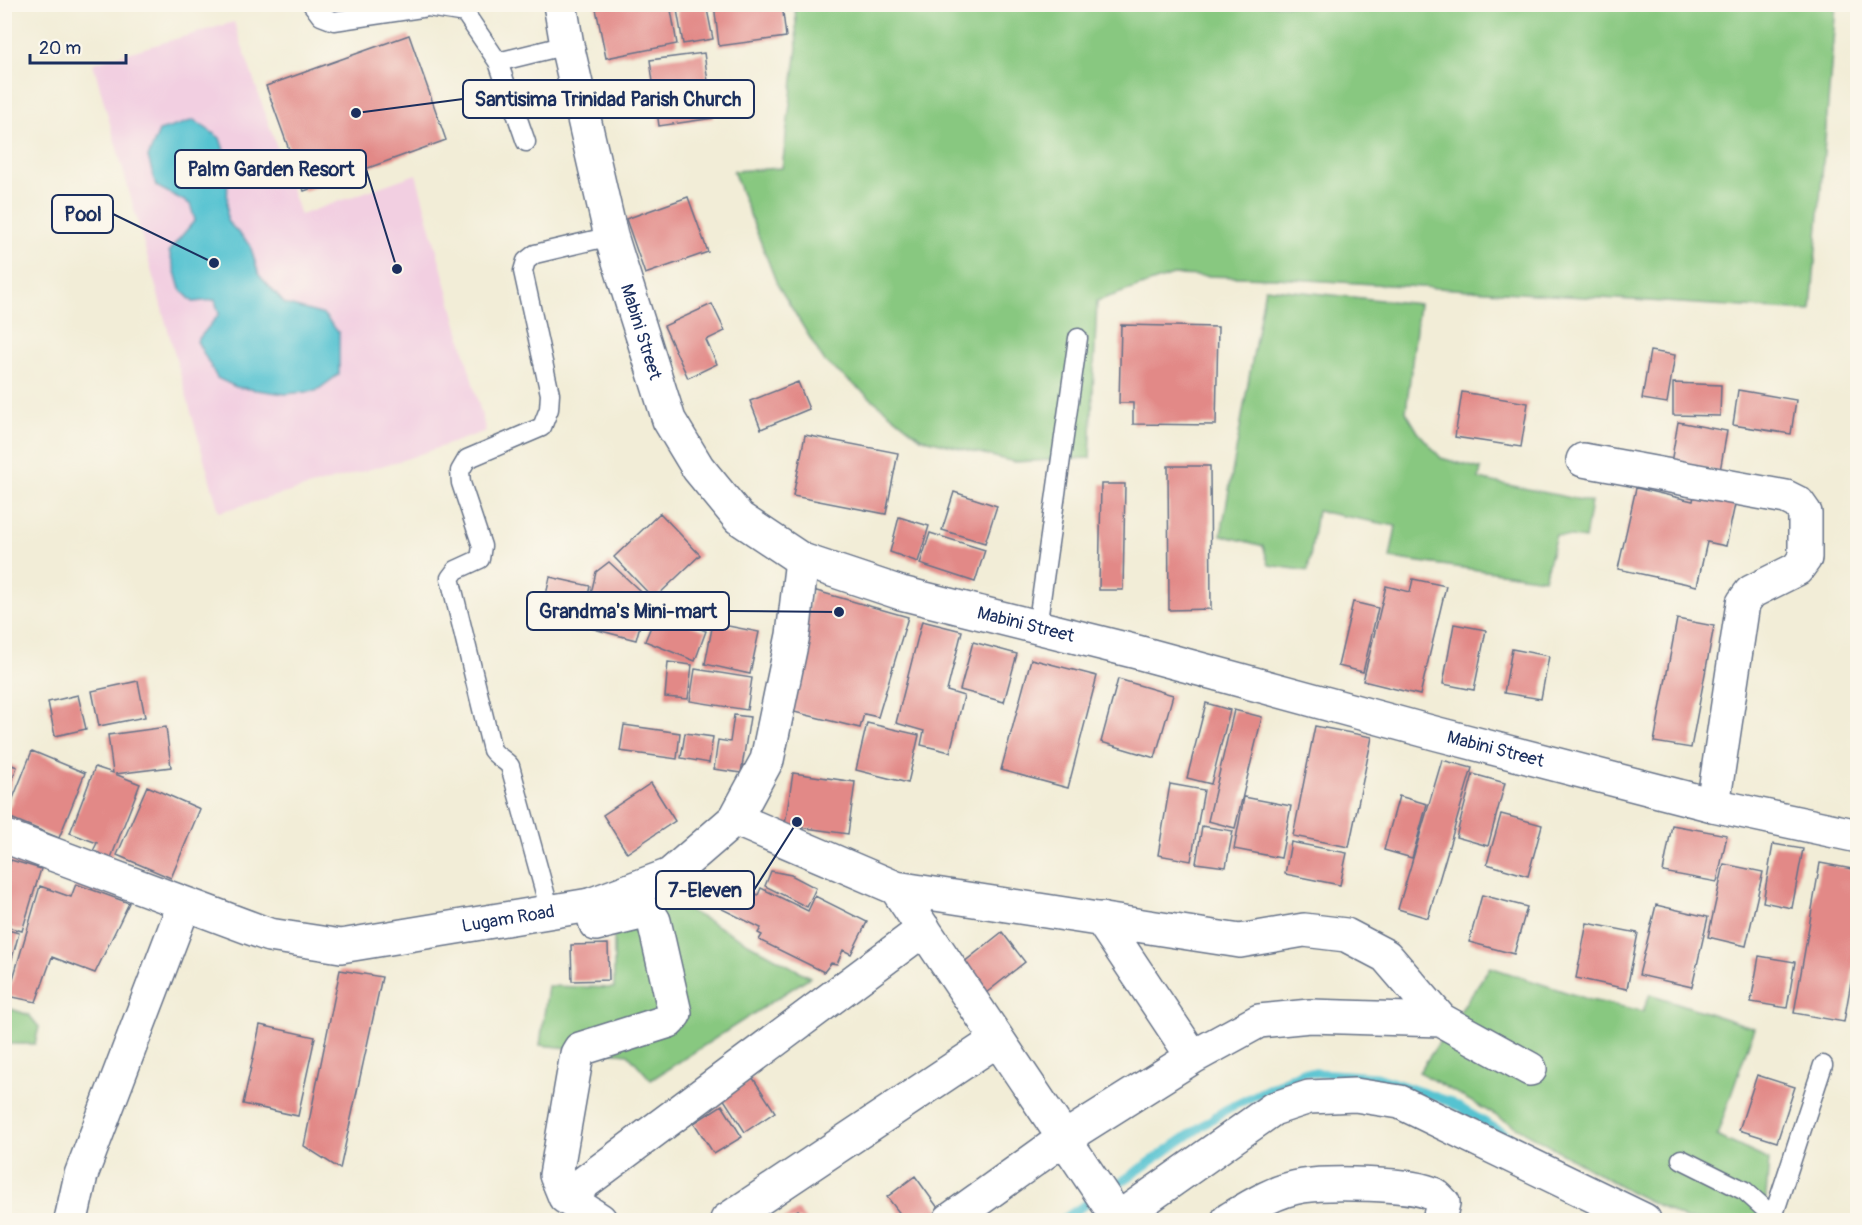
<svg xmlns="http://www.w3.org/2000/svg" width="1862" height="1225" font-family="Pangolin,sans-serif">
	<rect width="100%" height="100%" fill="#fbf7ec"/>
	<filter id="ink" filterUnits="userSpaceOnUse"><feTurbulence type="fractalNoise" baseFrequency=".0167" numOctaves="2"/><feDisplacementMap in="SourceGraphic" scale="12" xChannelSelector="R" yChannelSelector="G"/><feConvolveMatrix kernelMatrix="1 2 1 2 8 2 1 2 1" color-interpolation-filters="sRGB"/></filter>
	<filter id="wash" filterUnits="userSpaceOnUse"><feTurbulence type="fractalNoise" baseFrequency=".008" numOctaves="4" result="noise"/><feDisplacementMap in="SourceGraphic" scale="24" xChannelSelector="R" yChannelSelector="G"/><feGaussianBlur stdDeviation="1.35" result="paint"/><feColorMatrix in="noise" values="0 0 0 0 0 0 0 0 0 0 0 0 0 0 0 0 0 1.4 0 .05"/><feComposite in="paint" operator="in"/></filter>
	<g filter="url(#wash)">
		<rect width="100%" height="100%" fill="#f2edd7"/>
		<path fill="#f2cfe1" d="M234,22L300,215L416,174L486,431L406,459L219,512L93,63Z"/>
		<path fill="#88c880" stroke="#527c6f" stroke-width="1.5" d="M795,5H1836L1811,311L1275,278L1173,275L1097,301L1090,458L1014,462L921,438L824,361L777,284L733,171L782,168L797,48Z
			M1265,288L1419,304L1406,412L1418,432L1441,458L1481,469L1479,479L1591,502L1585,539L1556,535L1544,579L1390,558L1396,526L1317,511L1308,571L1269,565L1263,546L1221,535Z
			M661,895L810,977L651,1080L628,1054L540,1045L548,986L614,988V918Z
			M1490,967L1590,1000L1643,1011L1650,994L1754,1028L1717,1136L1769,1160L1764,1220H1687L1631,1192L1419,1072Z
			M5,1007L29,1015L39,1027L35,1044H5Z"/>
		<path fill="#57c3d1" stroke="#397998" stroke-width="1.5" d="M194,120L220,138L228,163L227,221L250,245L259,275L285,304L324,315L339,333V374L316,391L285,394L236,387L217,378L197,341L219,314L215,300L193,302L180,289L169,251L195,220L190,204L156,186L148,157L159,131Z"/>
		<g fill="none" stroke-linecap="round" stroke-linejoin="round">
			<path stroke="#57c3d1" stroke-width="9" d="M1061,1220L1127,1178L1225,1110L1303,1072L1377,1077L1448,1101L1517,1141"/>
		</g>
		<g id="blocks">
			<path fill="#e28987" d="M595,4H670L677,44L606,58Z
				M676,4H706L713,39L683,44Z
				M714,4H782L786,37L719,46Z
				M409,35L446,140L304,191L266,86Z
				M704,53L713,118L659,126L650,60Z
				M688,197L708,252L645,274L626,219Z
				M712,304L725,331L706,340L717,364L688,378L664,326Z
				M1121,325L1218,327L1216,425L1133,424V403H1119Z
				M1650,351L1675,355L1667,403L1642,399Z
				M798,382L809,409L761,429L750,401Z
				M1673,383L1721,385L1720,416L1673,415Z
				M1738,390L1796,400L1791,434L1733,425Z
				M1462,392L1528,403L1521,447L1455,437Z
				M1678,422L1727,431L1720,471L1671,463Z
				M805,435L898,453L886,514L793,496Z
				M1168,466H1210L1211,609L1169,610Z
				M1101,484H1125L1123,590H1099Z
				M1636,488L1693,501L1695,491L1736,500L1726,546L1707,542L1697,586L1618,569Z
				M954,492L997,506L985,543L942,530Z
				M660,513L700,555L654,599L614,557Z
				M899,517L929,526L918,562L890,552Z
				M930,533L985,550L975,582L920,564Z
				M609,562L653,603L647,612L589,602L596,572Z
				M550,577L590,586L582,623L542,613Z
				M1413,579L1446,586L1420,695L1363,681L1386,586L1410,592Z
				M813,590L908,617L878,717L864,714L860,728L786,710Z
				M1353,602L1378,608L1363,672L1338,666Z
				M592,605L642,618L636,640L586,627Z
				M657,612L706,631L695,661L645,641Z
				M1677,619L1714,626L1691,748L1654,742Z
				M922,621L962,631L947,691L964,696L950,752L921,745L924,731L896,723Z
				M713,623L759,632L750,674L705,664Z
				M1454,624L1486,630L1474,690L1443,684Z
				M973,642L1017,654L1004,702L960,690Z
				M1512,649L1549,656L1541,699L1504,693Z
				M1031,659L1097,676L1068,788L1001,770Z
				M668,662L692,665L688,699L665,697Z
				M695,669L752,678L747,710L690,701Z
				M1118,679L1173,695L1155,758L1101,742Z
				M138,681L145,717L99,726L92,691Z
				M78,695L86,729L55,736L48,702Z
				M1206,703L1230,710L1211,784L1187,778Z
				M1234,710L1262,717L1235,828L1208,821Z
				M734,715L750,717L741,773L714,769L718,740L730,742Z
				M867,723L919,735L908,783L856,770Z
				M624,725L680,733L677,759L620,751Z
				M1315,726L1372,737L1349,847L1293,836Z
				M166,727L171,767L115,774L140,784L111,858L93,851L97,843L70,833L95,767L113,773L108,735Z
				M685,733L713,737L709,763L681,758Z
				M32,751L85,773L59,838L6,816Z
				M1442,760L1472,768L1428,918L1398,909Z
				M4,762L17,767L5,800L4,799Z
				M793,773L855,782L848,834L785,825Z
				M1473,774L1505,783L1488,846L1456,837Z
				M651,783L675,821L627,853L603,815Z
				M1170,784L1204,790L1191,861L1158,855Z
				M147,786L200,809L171,878L117,855Z
				M1399,796L1427,804L1412,858L1384,850Z
				M1244,797L1291,806L1281,858L1234,849Z
				M1501,814L1542,825L1528,876L1487,864Z
				M1672,825L1727,835L1717,882L1663,872Z
				M1202,826L1233,831L1226,867L1196,863Z
				M1291,842L1347,853L1340,885L1285,874Z
				M1773,844L1803,849L1792,908L1763,902Z
				M11,860L41,869L22,931L4,926V882Z
				M1820,863L1858,870V943L1844,1022L1794,1013Z
				M1724,864L1763,872L1746,946L1708,937Z
				M771,871L791,875L816,888L807,907L765,886Z
				M727,880L758,895L761,888L808,911L815,896L867,922L851,954L843,950L837,964L831,963L824,972L759,940L762,935L758,933L761,928L714,905Z
				M76,884L129,903L95,973L52,957L36,1002L8,996L40,886L71,897Z
				M1482,895L1527,907L1514,954L1469,942Z
				M1656,905L1708,917L1692,987L1639,975Z
				M1587,923L1638,933L1627,989L1576,978Z
				M4,929L19,933L5,984H4Z
				M1002,932L1025,962L986,993L963,963Z
				M608,944L609,980L572,981L571,945Z
				M1759,956L1795,962L1787,1008L1751,1002Z
				M340,970L382,977L340,1169L304,1146Z
				M260,1025L315,1037L298,1116L243,1104Z
				M1757,1075L1795,1087L1777,1142L1739,1130Z
				M753,1078L775,1112L745,1132L723,1098Z
				M722,1105L742,1137L714,1154L694,1123Z
				M915,1176L941,1212L929,1220H905L887,1197Z
				M798,1210L806,1220H783Z"/>
		</g>
	</g>
	<g filter="url(#ink)">
		<use href="#blocks" fill-opacity="0" stroke="#667288" stroke-width="1.5"/>
		<g fill="none" stroke-linecap="round" stroke-linejoin="round">
			<g stroke="#667288" stroke-width="21">
				<path id="service" d="M312,4L321,16L334,21L428,7L465,13L498,62L526,142
					M498,62L567,45
					M1037,628L1078,338
					M550,911L510,766C504,759 497,757 492,750L450,578L456,570L480,559L482,546L461,483L460,471L467,459L542,427L549,409L550,394L523,271L526,261L535,254L611,236
					M1681,1159L1745,1191L1777,1220
					M1773,1217L1823,1065"/>
			</g>
			<g stroke="#667288" stroke-width="36">
				<path id="minor" d="M1583,460L1786,497L1798,503L1805,513V558L1797,569L1751,592L1743,603L1713,805
					M735,819L896,888L1119,1220
					M896,888L1240,941L1304,930L1346,935L1386,956L1441,1020L1530,1069
					M590,905L596,924L645,912L650,915L654,921L675,1013L669,1021L580,1049L577,1054L556,1175L565,1197L600,1220
					M1101,919L1193,1057
					M565,1197L924,929
					M71,1220L81,1175L184,905
					M727,1220L997,1040
					M950,1220L1063,1139L1193,1057L1259,1021L1310,1016L1441,1020
					M1116,1220L1273,1109L1309,1097L1355,1095L1400,1102L1644,1220
					M1228,1220C1251,1206 1276,1190 1303,1186C1327,1182 1413,1183 1433,1194C1437,1196 1440,1200 1443,1203L1439,1220"/>
			</g>
			<g stroke="#667288" stroke-width="36">
				<g id="tertiary">
					<path id="s1" d="M4,836L269,935L341,946L590,905L670,875L735,819L767,760L793,635L802,560"/>
				</g>
			</g>
			<g stroke="#667288" stroke-width="36">
				<g id="secondary">
					<path id="s2" d="M560,4L567,45L611,236L669,420L698,468L739,518L802,560L901,593L1137,652L1438,734L1713,805L1858,836"/>
				</g>
			</g>
			<use href="#service" stroke="#fff" stroke-width="18"/>
			<use href="#minor" stroke="#fff" stroke-width="33"/>
			<use href="#tertiary" stroke="#fff" stroke-width="33"/>
			<use href="#secondary" stroke="#fff" stroke-width="33"/>
		</g>
	</g>
	<g text-anchor="middle" dominant-baseline="central" stroke-width="5" stroke-linejoin="round" paint-order="stroke">
		<g font-size="18" fill="#1b2f5e" stroke="#fbf7ec">
			<text stroke="none"><textPath href="#s2" startOffset="338">Mabini Street</textPath></text>
			<text stroke="none"><textPath href="#s2" startOffset="860">Mabini Street</textPath></text>
			<text stroke="none"><textPath href="#s2" startOffset="1346">Mabini Street</textPath></text>
			<text stroke="none"><textPath href="#s1" startOffset="525">Lugam Road</textPath></text>
		</g>
	</g>
	<path fill="none" stroke="#1b2f5e" stroke-width="2" d="M356 113L463 99M397 269L366 169M214 263L113 214M839 612L729 611M797 822L754 890"/>
	<g fill="#1b2f5e" stroke="#fbf7ec" stroke-width="2">
		<circle cx="356" cy="113" r="6"/>
		<circle cx="397" cy="269" r="6"/>
		<circle cx="214" cy="263" r="6"/>
		<circle cx="839" cy="612" r="6"/>
		<circle cx="797" cy="822" r="6"/>
	</g>
	<g fill="#fbf7ec" stroke="#1b2f5e" stroke-width="2">
		<rect x="463" y="80" width="291" height="38" rx="6"/>
		<rect x="175" y="150" width="191" height="38" rx="6"/>
		<rect x="52" y="195" width="61" height="38" rx="6"/>
		<rect x="527" y="592" width="202" height="38" rx="6"/>
		<rect x="656" y="871" width="98" height="38" rx="6"/>
	</g>
	<g font-size="20" text-anchor="middle" font-weight="bold" fill="#1b2f5e">
		<text x="608" y="106">Santisima Trinidad Parish Church</text>
		<text x="271" y="176">Palm Garden Resort</text>
		<text x="83" y="221">Pool</text>
		<text x="628" y="618">Grandma's Mini-mart</text>
		<text x="705" y="897">7-Eleven</text>
	</g>
	<rect width="1862" height="1225" fill="none" stroke="#fbf7ec" stroke-width="24"/>
	<path d="M30 54v9h96v-9" fill="none" stroke="#1b2f5e" stroke-width="3"/>
	<text x="39" y="54" font-size="18" fill="#1b2f5e" stroke="#fbf7ec" stroke-width="4.5" paint-order="stroke">20 m</text>
</svg>
